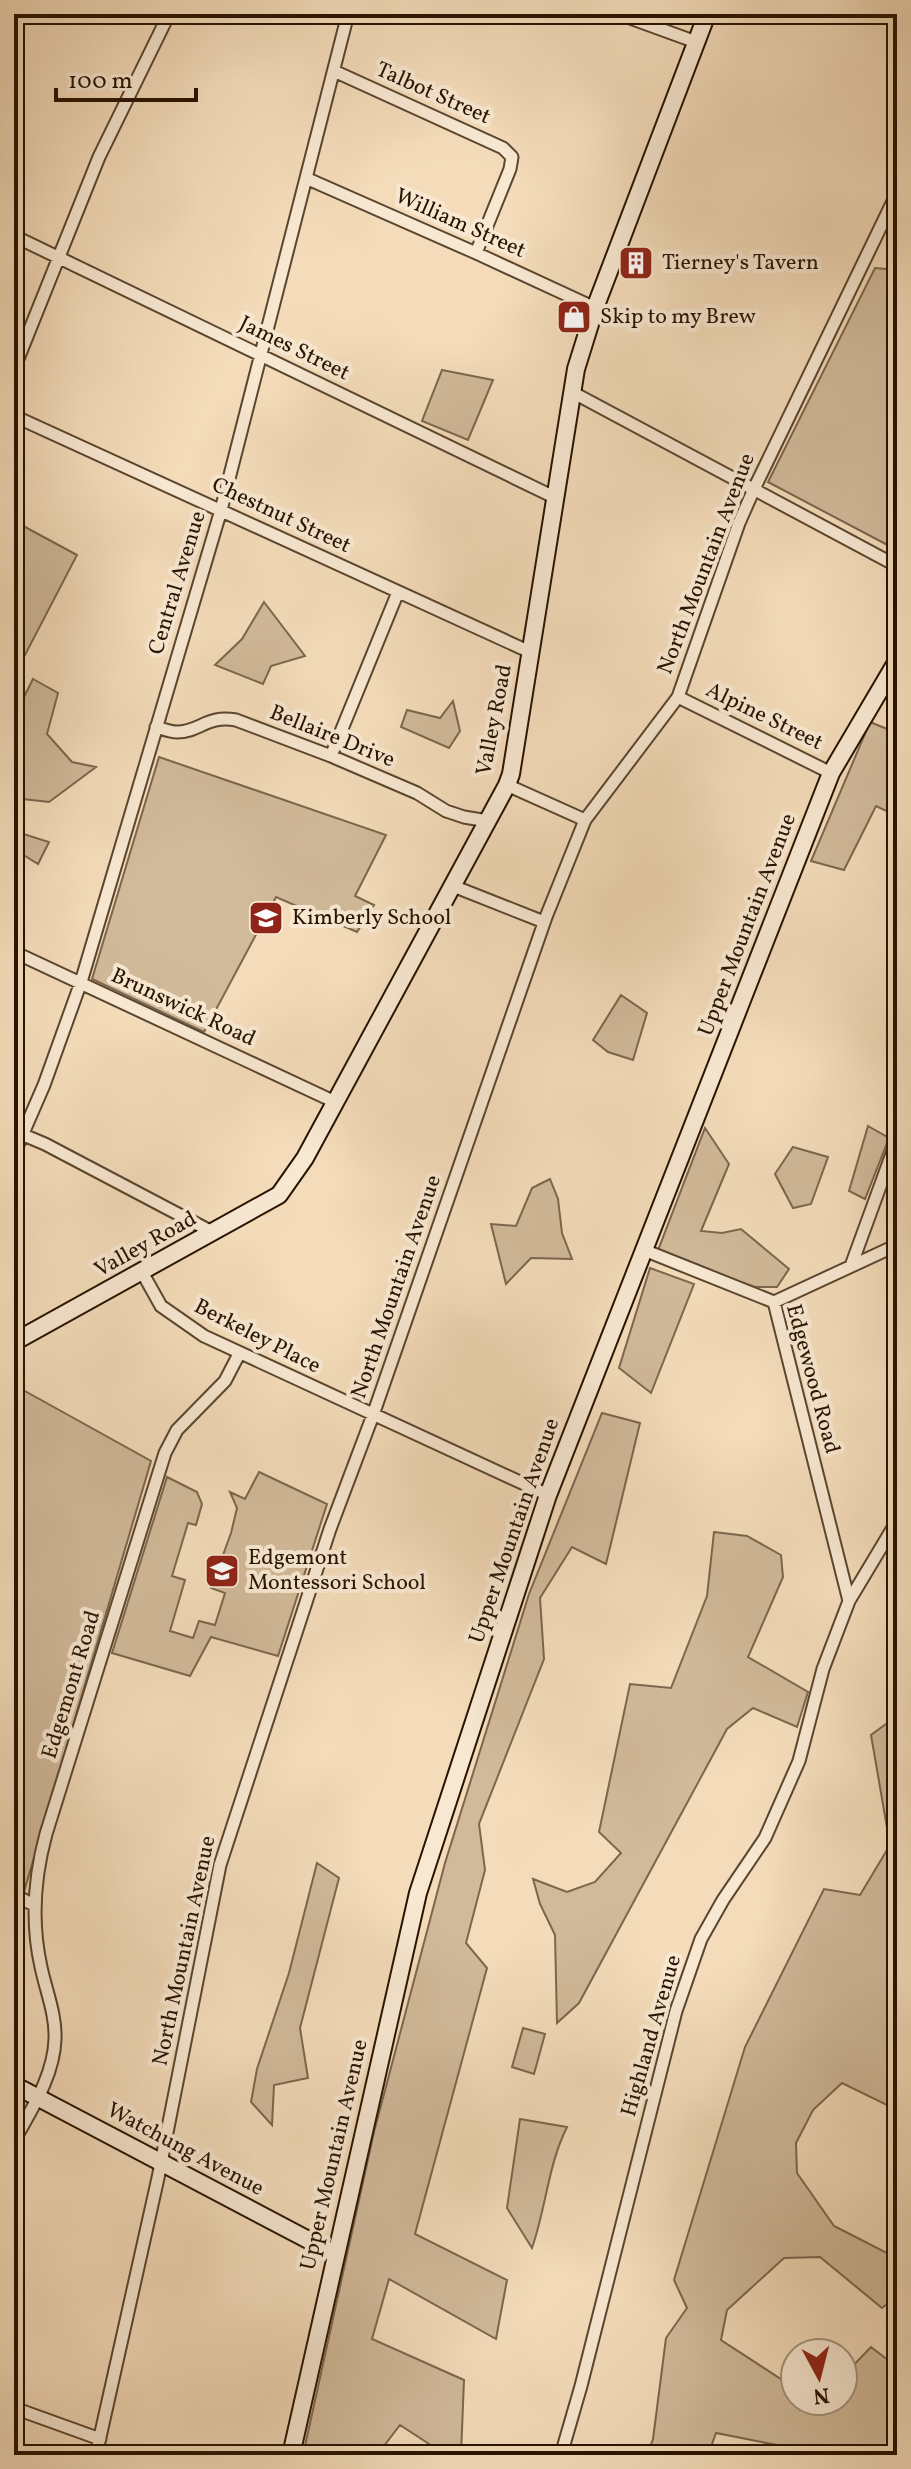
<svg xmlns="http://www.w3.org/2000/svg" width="911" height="2469" font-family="Vollkorn,serif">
	<rect width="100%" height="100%" fill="#f4dcba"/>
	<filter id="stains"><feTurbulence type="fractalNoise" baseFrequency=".0025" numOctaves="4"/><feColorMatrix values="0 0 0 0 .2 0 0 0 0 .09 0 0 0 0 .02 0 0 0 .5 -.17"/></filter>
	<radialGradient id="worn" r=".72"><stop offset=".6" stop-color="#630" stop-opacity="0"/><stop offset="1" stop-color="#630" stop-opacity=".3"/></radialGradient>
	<path fill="#d1ba9a" stroke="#7c664d" stroke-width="2" d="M875,268L897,270V550L768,482Z
		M442,370L493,380L468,440L422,421Z
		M14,521L77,555L25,655L14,650Z
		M264,602L305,656L271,666L263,684L215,665L242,639Z
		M33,679L58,693L47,734L72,762L96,767L49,802L14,798V717Z
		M453,701L460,731L449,748L401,727L407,710L440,718Z
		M870,722L897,733V753L893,763L897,766V816L876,806L844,870L811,861Z
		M159,757L386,835L355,896L374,905L357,932L276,897L204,1032L92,979Z
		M14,831L49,842L38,864L14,849Z
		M621,995L647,1013L633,1060L608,1052L593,1040Z
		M868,1126L889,1138L865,1199L849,1191Z
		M705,1128L729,1164L701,1231L722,1233L741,1229L789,1269L777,1287H755L657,1253Z
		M793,1147L828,1157L811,1204L793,1208L775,1174Z
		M550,1179L558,1199L562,1233L572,1259L531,1258L506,1284L491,1224L516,1226L532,1188Z
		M650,1268L694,1284L651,1393L619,1368Z
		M14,1385L151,1461L23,1895L14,1890Z
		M602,1413L640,1423L606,1564L572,1547L540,1598L544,1659L479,1824L485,1870L466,1943L487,1968L415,2234L507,2280L496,2339L389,2279L372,2339L464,2380L461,2455H446L400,2425L377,2455H303L374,2132L445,1863L529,1594Z
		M259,1472L327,1504L278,1656L211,1637L190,1676L112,1653L167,1477L197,1492L202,1504L196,1525L188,1523L172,1576L185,1580L170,1631L193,1638L199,1621L215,1625L225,1593L211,1588L231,1533L237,1508L230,1492L245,1499Z
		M714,1532L747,1536L781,1555L783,1577L748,1657L808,1692L797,1727L753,1708L727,1729L579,2003L557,2023L555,1935L540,1904L533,1879L567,1892L595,1882L621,1853L599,1832L630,1684L671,1688L707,1596Z
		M897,1716V2110L842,2083L813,2110L796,2143L797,2173L834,2226L889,2254L897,2263V2296L882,2308L820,2257L784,2258L727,2310L721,2340L787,2383H795V2401H843V2376L871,2347L897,2367V2455H827L716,2433L708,2455H647L653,2439L666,2338L687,2308L674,2280L745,2047L824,1889L860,1895L890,1845L871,1735Z
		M317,1863L339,1878L300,2028L308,2078L274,2085L272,2125L251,2102L257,2069L289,1973Z
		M523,2028L545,2034L534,2074L512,2067Z
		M520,2119L567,2127C548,2165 546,2208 532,2248L507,2208Z"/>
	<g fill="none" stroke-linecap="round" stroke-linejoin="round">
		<g stroke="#5a452e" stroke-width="15">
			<path id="street" d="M619,14L696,42
				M334,71L503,148L512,157L510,169L476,253
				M308,179L476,253L595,308
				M14,236L556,498
				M14,369L99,157L169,14
				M572,392L897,566
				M14,416L530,652
				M678,697L831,773
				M156,727C163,729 170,732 177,732C200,732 206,715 236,720L331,756L417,793L446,811L464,817L488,821
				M331,756L398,592
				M507,785L585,820
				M453,886L544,922
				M14,952L335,1102
				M14,1131L45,1144L214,1233
				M14,1154L44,1085L81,982L221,510L348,14
				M644,1250L774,1302L849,1601
				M851,1266L897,1140
				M142,1272L161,1306L204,1336L548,1495
				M774,1302L897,1245
				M14,1895L34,1905
				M14,2141C31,2110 54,2076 55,2039C56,2014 46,1991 41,1967C31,1922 34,1878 46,1834L165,1453L177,1430L225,1381L239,1354
				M14,2408L100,2439
				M96,2455L158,2178L220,1865L330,1529L373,1415L546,917L585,820L678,697L739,523L754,489L897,193
				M561,2455L581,2386L676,2011L701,1939L723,1900L765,1838L799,1761L823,1669L849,1601L897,1521"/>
		</g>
		<g stroke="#271300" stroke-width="20">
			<path id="secondary" d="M14,1342L279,1195L305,1158L507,785L511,774L576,369L595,308L707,14
				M14,2085L335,2254
				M291,2455L418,1893L548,1495L831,773L897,661"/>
		</g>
		<use href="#street" stroke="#f8e8d2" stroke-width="11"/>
		<use href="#secondary" stroke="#f8e8d2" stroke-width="16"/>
	</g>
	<defs>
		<g id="building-square" transform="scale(1.8)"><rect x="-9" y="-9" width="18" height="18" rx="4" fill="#8f2418" stroke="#f8e8d2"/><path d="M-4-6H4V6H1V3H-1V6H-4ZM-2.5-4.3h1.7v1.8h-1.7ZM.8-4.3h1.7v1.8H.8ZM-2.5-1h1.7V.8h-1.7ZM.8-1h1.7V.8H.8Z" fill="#fff"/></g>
		<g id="shop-square" transform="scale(1.8)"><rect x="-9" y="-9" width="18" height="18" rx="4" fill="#8f2418" stroke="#f8e8d2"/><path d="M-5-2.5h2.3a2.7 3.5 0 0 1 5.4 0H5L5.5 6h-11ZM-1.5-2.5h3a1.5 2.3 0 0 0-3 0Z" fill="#fff"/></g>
		<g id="school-square" transform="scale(1.8)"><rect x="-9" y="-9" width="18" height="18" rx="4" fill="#8f2418" stroke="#f8e8d2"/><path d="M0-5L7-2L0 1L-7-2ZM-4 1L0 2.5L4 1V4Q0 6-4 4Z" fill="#fff"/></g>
	</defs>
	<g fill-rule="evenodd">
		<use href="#building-square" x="636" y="263"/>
		<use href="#shop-square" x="574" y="317"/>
		<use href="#school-square" x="266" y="918"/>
		<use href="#school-square" x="222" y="1571"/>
	</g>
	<g text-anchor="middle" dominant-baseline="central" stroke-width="8" stroke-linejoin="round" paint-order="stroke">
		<g font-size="22" fill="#271300" stroke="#f8e8d2">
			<text transform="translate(433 94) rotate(24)">Talbot Street</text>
			<text transform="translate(460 224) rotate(24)">William Street</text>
			<text transform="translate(294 349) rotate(26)">James Street</text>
			<text transform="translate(281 516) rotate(25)">Chestnut Street</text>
			<text transform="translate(707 564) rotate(-69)">North Mountain Avenue</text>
			<text transform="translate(178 583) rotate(-73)">Central Avenue</text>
			<text transform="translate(764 717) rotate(26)">Alpine Street</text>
			<text transform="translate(495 720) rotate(-79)">Valley Road</text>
			<text transform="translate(332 737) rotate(22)">Bellaire Drive</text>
			<text transform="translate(748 925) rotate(-69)">Upper Mountain Avenue</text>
			<text transform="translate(183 1008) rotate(25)">Brunswick Road</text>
			<text transform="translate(146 1245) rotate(-29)">Valley Road</text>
			<text transform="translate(397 1287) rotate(-71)">North Mountain Avenue</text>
			<text transform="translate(257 1337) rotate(27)">Berkeley Place</text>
			<text transform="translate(812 1379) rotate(75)">Edgewood Road</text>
			<text transform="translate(515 1531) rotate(-71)">Upper Mountain Avenue</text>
			<text transform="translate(72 1685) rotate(-73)">Edgemont Road</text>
			<text transform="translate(185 1951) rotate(-78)">North Mountain Avenue</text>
			<text transform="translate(652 2036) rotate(-74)">Highland Avenue</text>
			<text transform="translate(185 2150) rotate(28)">Watchung Avenue</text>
			<text transform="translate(335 2155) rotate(-77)">Upper Mountain Avenue</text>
		</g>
		<g font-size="22" fill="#271300" stroke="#f8e8d2" text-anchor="start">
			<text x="662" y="263">Tierney's Tavern</text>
			<text x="600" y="317">Skip to my Brew</text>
			<text x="292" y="918">Kimberly School</text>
			<text x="248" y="1558">Edgemont<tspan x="248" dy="25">Montessori School</tspan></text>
		</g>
	</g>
	<rect width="911" height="2469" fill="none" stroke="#f4dcba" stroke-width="48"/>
	<rect x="16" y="16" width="879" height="2437" fill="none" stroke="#271300" stroke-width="4"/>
	<rect x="24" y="24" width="863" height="2421" fill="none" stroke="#271300" stroke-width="2"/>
	<g transform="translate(819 2377) rotate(173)"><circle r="38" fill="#f8e8d2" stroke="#a4937e" stroke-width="2"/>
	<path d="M0-6L14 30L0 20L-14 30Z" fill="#8f2418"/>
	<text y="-12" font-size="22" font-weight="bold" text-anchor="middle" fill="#271300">N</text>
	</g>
	<path d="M56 88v12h140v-12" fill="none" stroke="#271300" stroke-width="4"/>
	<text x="68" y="88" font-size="24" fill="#271300" stroke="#f8e8d2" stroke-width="6" paint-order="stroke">100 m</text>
	<rect width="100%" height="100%" filter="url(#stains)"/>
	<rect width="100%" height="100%" fill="url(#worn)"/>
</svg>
